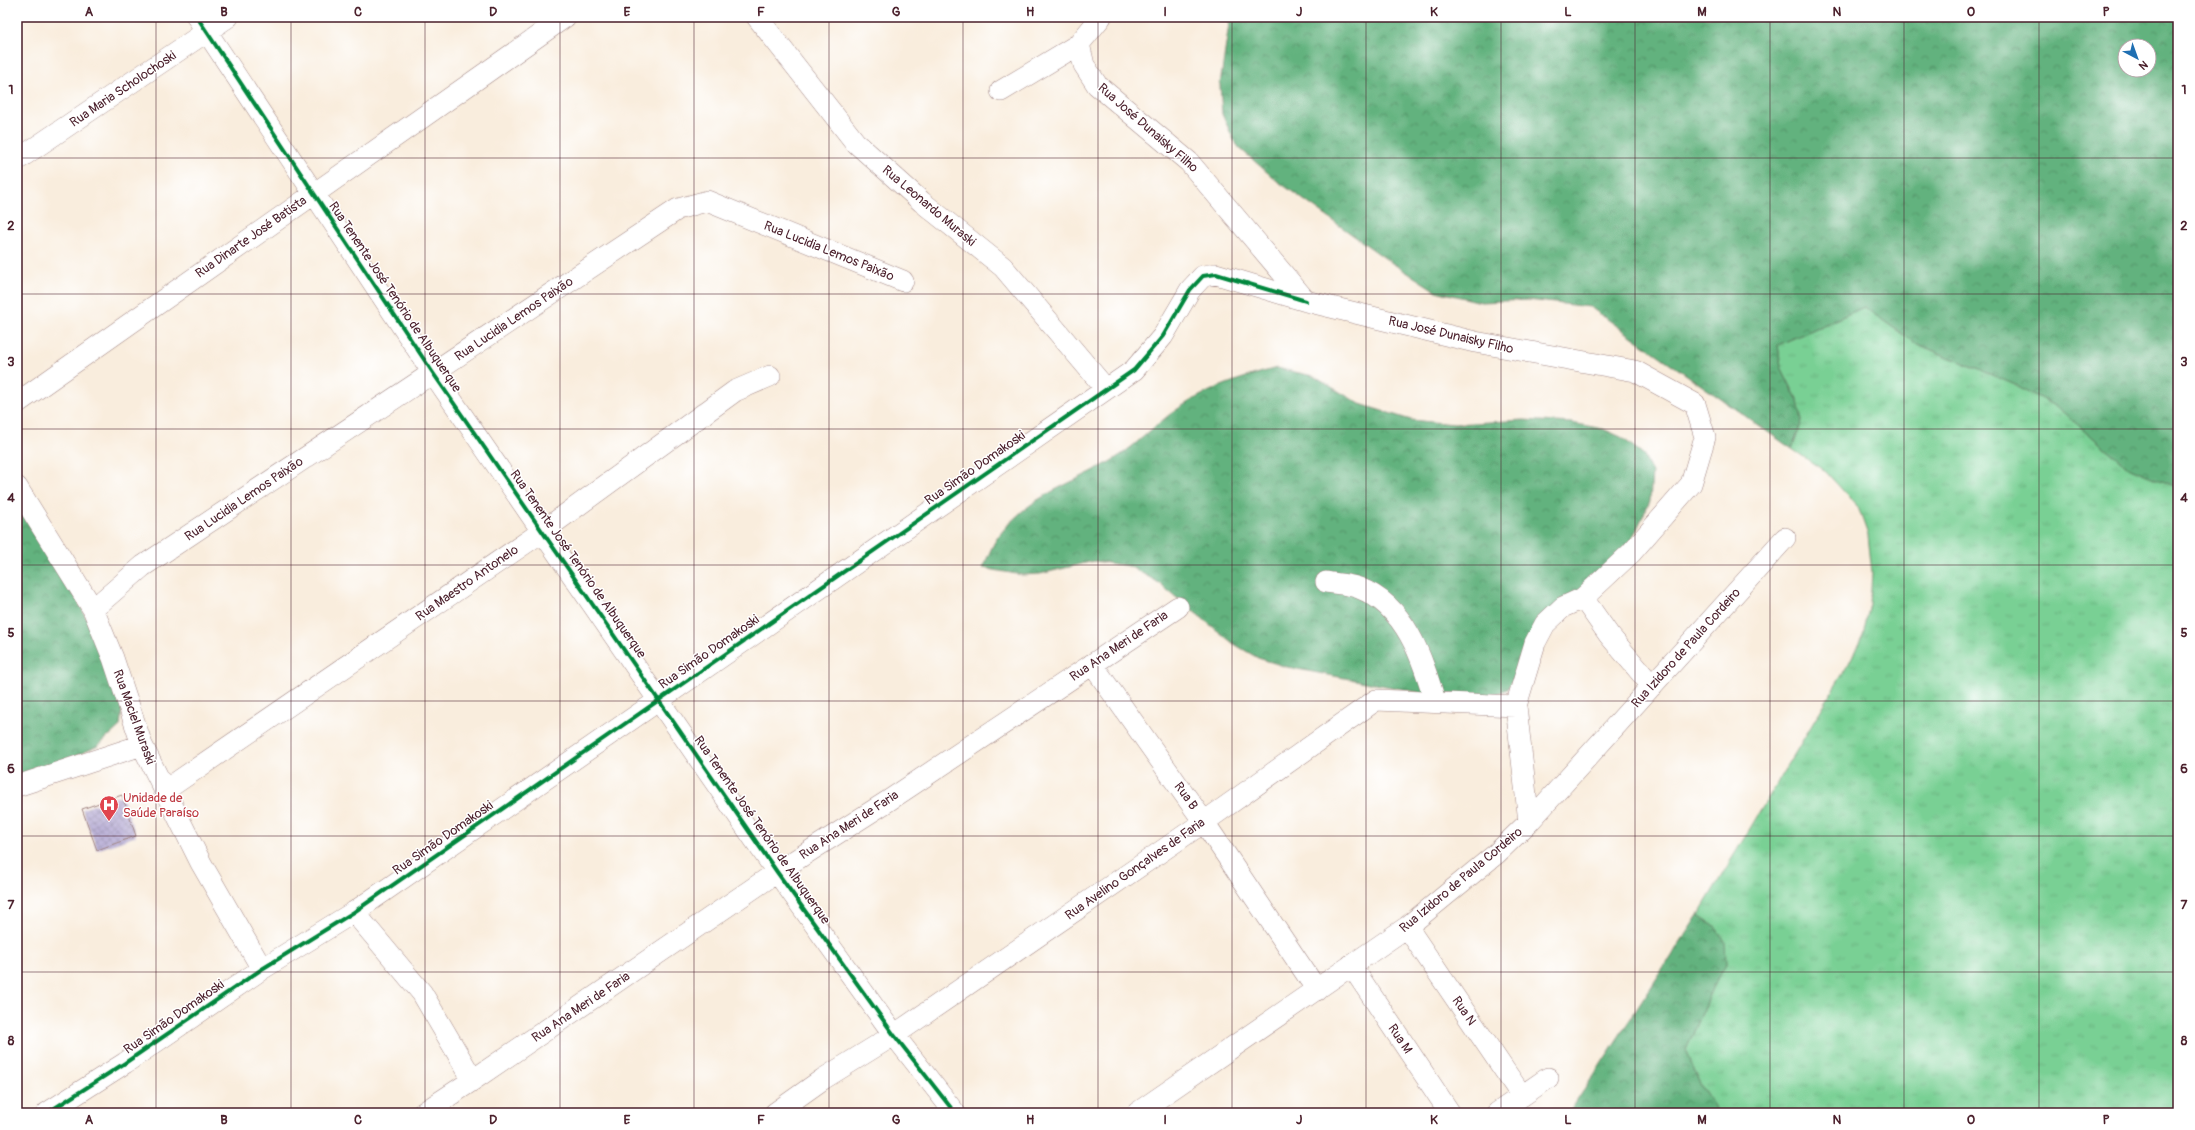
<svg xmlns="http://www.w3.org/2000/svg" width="2195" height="1130" font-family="Pangolin,sans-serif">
	<defs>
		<pattern id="grass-tufts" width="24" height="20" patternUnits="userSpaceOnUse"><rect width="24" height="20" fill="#79d094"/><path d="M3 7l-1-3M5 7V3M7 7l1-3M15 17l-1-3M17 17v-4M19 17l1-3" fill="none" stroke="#6ab280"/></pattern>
		<pattern id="forest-crowns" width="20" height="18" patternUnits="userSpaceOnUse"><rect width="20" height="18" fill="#62b27e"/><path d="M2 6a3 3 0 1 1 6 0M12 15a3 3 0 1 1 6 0" fill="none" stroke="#539067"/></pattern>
		<pattern id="building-cross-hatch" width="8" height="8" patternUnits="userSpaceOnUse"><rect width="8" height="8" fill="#b1a6d1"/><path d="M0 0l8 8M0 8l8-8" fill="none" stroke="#9287aa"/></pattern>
	</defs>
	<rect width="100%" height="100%" fill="#fff"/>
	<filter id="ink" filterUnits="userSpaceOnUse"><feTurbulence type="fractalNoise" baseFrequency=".025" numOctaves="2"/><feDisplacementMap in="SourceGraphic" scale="8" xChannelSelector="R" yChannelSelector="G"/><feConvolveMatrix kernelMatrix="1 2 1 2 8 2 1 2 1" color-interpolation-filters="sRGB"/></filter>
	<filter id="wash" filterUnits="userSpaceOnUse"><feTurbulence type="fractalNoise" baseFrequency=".012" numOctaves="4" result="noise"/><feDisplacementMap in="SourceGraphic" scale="16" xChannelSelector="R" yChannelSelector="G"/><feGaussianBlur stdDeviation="0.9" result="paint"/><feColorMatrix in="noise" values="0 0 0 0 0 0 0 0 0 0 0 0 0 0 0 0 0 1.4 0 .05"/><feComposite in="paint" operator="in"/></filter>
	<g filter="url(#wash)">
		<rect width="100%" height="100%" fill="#f9eddd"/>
		<path fill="url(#grass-tufts)" stroke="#627860" d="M1864,307L1915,343L2018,386L2058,408L2128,467L2178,488V1113H1719L1701,1086L1686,1050L1717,979L1726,964L1714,925L1698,915L1849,663L1863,635L1870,604L1872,573L1868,535L1858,507L1826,472L1792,449L1802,421L1798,401L1781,367L1778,345Z"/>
		<path fill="url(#forest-crowns)" stroke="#566854" fill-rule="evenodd" d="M1230,17H2178V488L2128,467L2058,408L2018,386L1915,343L1864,307L1778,345L1781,367L1798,401L1802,421L1792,449L1590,307L1528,300L1481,302L1436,291L1389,261L1276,180L1236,145L1222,114L1220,85ZM2125,46H2149V70H2125Z
			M1277,368L1313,376L1360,404L1411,420L1454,424L1524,420L1572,423L1603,429L1621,437L1643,454L1652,473L1650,501L1636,531L1609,573L1544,636L1507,689L1488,699L1433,695L1287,667L1258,658L1234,644L1156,581L1129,566L1094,561L1040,574L1022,575L983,568C988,557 993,542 1001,533C1036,489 1080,483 1122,454C1139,442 1153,427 1169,415C1203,390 1237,379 1277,368Z
			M17,501L55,556L124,692L120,726L98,746L62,762L17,779Z
			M1698,915L1714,925L1725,941L1726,964L1717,979L1686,1050L1701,1086L1719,1113H1569Z"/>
		<g id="blocks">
			<path fill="url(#building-cross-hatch)" d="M122,795L136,836L97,850L82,809Z"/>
		</g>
	</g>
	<g filter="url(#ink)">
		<use href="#blocks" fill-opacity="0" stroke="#a28684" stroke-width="1"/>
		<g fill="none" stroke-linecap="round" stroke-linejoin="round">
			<g stroke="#a28684" stroke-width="22">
				<path id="minor" d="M197,17L433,373L777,872L894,1035L955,1113
					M757,17L855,142L922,202L1003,267L1106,389
					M1079,44L1084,65L1097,85L1189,162L1306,301L1475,342L1635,371L1695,404L1705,437L1691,484L1631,553L1583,598L1563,607L1545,624L1535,643L1516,706L1529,822
					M1001,91L1079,44L1101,17
					M17,160L228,17
					M17,403L565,17
					M17,487L93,609L113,658L142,745L201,863L262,969
					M1326,582C1336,584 1349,584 1359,588C1406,606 1422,658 1435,701
					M1583,598L1609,635L1652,686
					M93,609L143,566L678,209L707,201L903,281
					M1092,664L1204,822L1317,990
					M17,786L142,745
					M164,791L543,531L735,391L770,376
					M354,912L422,993L473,1080
					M1407,927L1522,1096
					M1351,965L1450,1113
					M47,1113L125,1063L262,969L354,912L1134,370L1163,336L1190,290L1203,276L1216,274L1306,301
					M423,1113L473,1080L777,872L888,801L1178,607
					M775,1113L823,1079L894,1035L1204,822L1376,700L1516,706
					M1137,1113L1407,927L1496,854L1529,822L1785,538
					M1497,1113L1548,1078"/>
			</g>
			<use href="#minor" stroke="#fff" stroke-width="21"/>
			<g stroke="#fff" stroke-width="6">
				<path id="cycleway" d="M197,17L433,373L777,872L894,1035L955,1113
					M47,1113L125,1063L262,969L354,912L1134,370L1163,336L1190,290L1203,276L1216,274L1306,301"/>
			</g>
			<use href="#cycleway" stroke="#00873e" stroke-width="4"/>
		</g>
	</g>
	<path fill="none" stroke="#4a1f2b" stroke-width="1" stroke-opacity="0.55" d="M156,17V1113M291,17V1113M425,17V1113M560,17V1113M694,17V1113M829,17V1113M963,17V1113M1098,17V1113M1232,17V1113M1366,17V1113M1501,17V1113M1635,17V1113M1770,17V1113M1904,17V1113M2039,17V1113M17,158H2178M17,294H2178M17,429H2178M17,565H2178M17,701H2178M17,836H2178M17,972H2178"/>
	<defs>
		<g id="hospital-pin" transform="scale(1)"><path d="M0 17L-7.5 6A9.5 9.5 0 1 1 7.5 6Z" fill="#e0444e" stroke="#fff"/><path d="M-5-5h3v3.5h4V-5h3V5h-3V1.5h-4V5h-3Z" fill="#fff"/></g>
	</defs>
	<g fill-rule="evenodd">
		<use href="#hospital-pin" x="109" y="805"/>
	</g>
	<g text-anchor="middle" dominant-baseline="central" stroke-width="3" stroke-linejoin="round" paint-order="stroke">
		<g font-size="13" fill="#4a1f2b" stroke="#fff">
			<text transform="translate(123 89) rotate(-34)">Rua Maria Scholochoski</text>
			<text transform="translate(1148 128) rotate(41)">Rua José Dunaisky Filho</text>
			<text transform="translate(929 206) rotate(40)">Rua Leonardo Muraski</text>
			<text transform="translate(251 237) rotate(-35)">Rua Dinarte José Batista</text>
			<text transform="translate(829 251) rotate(22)">Rua Lucidia Lemos Paixão</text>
			<text transform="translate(395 297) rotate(56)">Rua Tenente José Tenório de Albuquerque</text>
			<text transform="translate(514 319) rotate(-34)">Rua Lucidia Lemos Paixão</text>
			<text transform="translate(1451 335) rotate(13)">Rua José Dunaisky Filho</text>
			<text transform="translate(975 468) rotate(-35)">Rua Simão Domakoski</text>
			<text transform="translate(244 499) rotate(-34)">Rua Lucidia Lemos Paixão</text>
			<text transform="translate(578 564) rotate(55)">Rua Tenente José Tenório de Albuquerque</text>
			<text transform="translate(467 583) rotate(-35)">Rua Maestro Antonelo</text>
			<text transform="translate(1119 646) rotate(-34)">Rua Ana Meri de Faria</text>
			<text transform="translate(1686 648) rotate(-48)">Rua Izidoro de Paula Cordeiro</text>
			<text transform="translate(709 652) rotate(-35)">Rua Simão Domakoski</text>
			<text transform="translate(134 717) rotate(70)">Rua Maciel Muraski</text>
			<text transform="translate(1186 796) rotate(54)">Rua B</text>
			<text transform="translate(849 825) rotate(-33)">Rua Ana Meri de Faria</text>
			<text transform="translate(762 830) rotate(55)">Rua Tenente José Tenório de Albuquerque</text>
			<text transform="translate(443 838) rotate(-35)">Rua Simão Domakoski</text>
			<text transform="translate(1135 869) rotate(-35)">Rua Avelino Gonçalves de Faria</text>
			<text transform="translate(1461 880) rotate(-40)">Rua Izidoro de Paula Cordeiro</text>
			<text transform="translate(581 1007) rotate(-34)">Rua Ana Meri de Faria</text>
			<text transform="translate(1464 1011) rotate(56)">Rua N</text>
			<text transform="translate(174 1017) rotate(-35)">Rua Simão Domakoski</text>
			<text transform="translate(1400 1039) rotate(56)">Rua M</text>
		</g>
		<g font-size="13" fill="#be3a42" stroke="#fff" text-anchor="start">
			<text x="123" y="798">Unidade de<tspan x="123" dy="15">Saúde Paraíso</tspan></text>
		</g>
	</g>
	<rect width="2195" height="1130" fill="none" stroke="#fff" stroke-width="44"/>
	<g transform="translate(2137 58) rotate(139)"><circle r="19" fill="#ffffff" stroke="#b7a5aa"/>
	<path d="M0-3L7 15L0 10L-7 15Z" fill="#1f6fb2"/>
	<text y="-6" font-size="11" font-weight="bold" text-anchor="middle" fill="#4a1f2b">N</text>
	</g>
	<rect x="22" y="22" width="2151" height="1086" fill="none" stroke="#4a1f2b" stroke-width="1.5"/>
	<g font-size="13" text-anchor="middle" font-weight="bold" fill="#4a1f2b">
		<text x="89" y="16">A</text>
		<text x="224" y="16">B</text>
		<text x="358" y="16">C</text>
		<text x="493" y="16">D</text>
		<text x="627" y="16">E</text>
		<text x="761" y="16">F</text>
		<text x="896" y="16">G</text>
		<text x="1030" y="16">H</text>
		<text x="1165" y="16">I</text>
		<text x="1299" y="16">J</text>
		<text x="1434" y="16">K</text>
		<text x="1568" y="16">L</text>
		<text x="1702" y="16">M</text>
		<text x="1837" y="16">N</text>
		<text x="1971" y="16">O</text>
		<text x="2106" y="16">P</text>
		<text x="11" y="94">1</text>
		<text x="2184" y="94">1</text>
		<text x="11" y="230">2</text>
		<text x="2184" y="230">2</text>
		<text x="11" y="366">3</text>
		<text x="2184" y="366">3</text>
		<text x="11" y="502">4</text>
		<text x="2184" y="502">4</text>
		<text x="11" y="637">5</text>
		<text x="2184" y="637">5</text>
		<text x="11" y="773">6</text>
		<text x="2184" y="773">6</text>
		<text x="11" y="909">7</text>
		<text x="2184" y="909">7</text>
		<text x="11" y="1045">8</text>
		<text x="2184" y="1045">8</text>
		<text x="89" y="1124">A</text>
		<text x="224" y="1124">B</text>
		<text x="358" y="1124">C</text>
		<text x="493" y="1124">D</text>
		<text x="627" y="1124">E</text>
		<text x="761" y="1124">F</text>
		<text x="896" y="1124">G</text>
		<text x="1030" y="1124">H</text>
		<text x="1165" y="1124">I</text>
		<text x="1299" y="1124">J</text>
		<text x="1434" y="1124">K</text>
		<text x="1568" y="1124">L</text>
		<text x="1702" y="1124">M</text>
		<text x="1837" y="1124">N</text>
		<text x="1971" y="1124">O</text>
		<text x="2106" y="1124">P</text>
	</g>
</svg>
